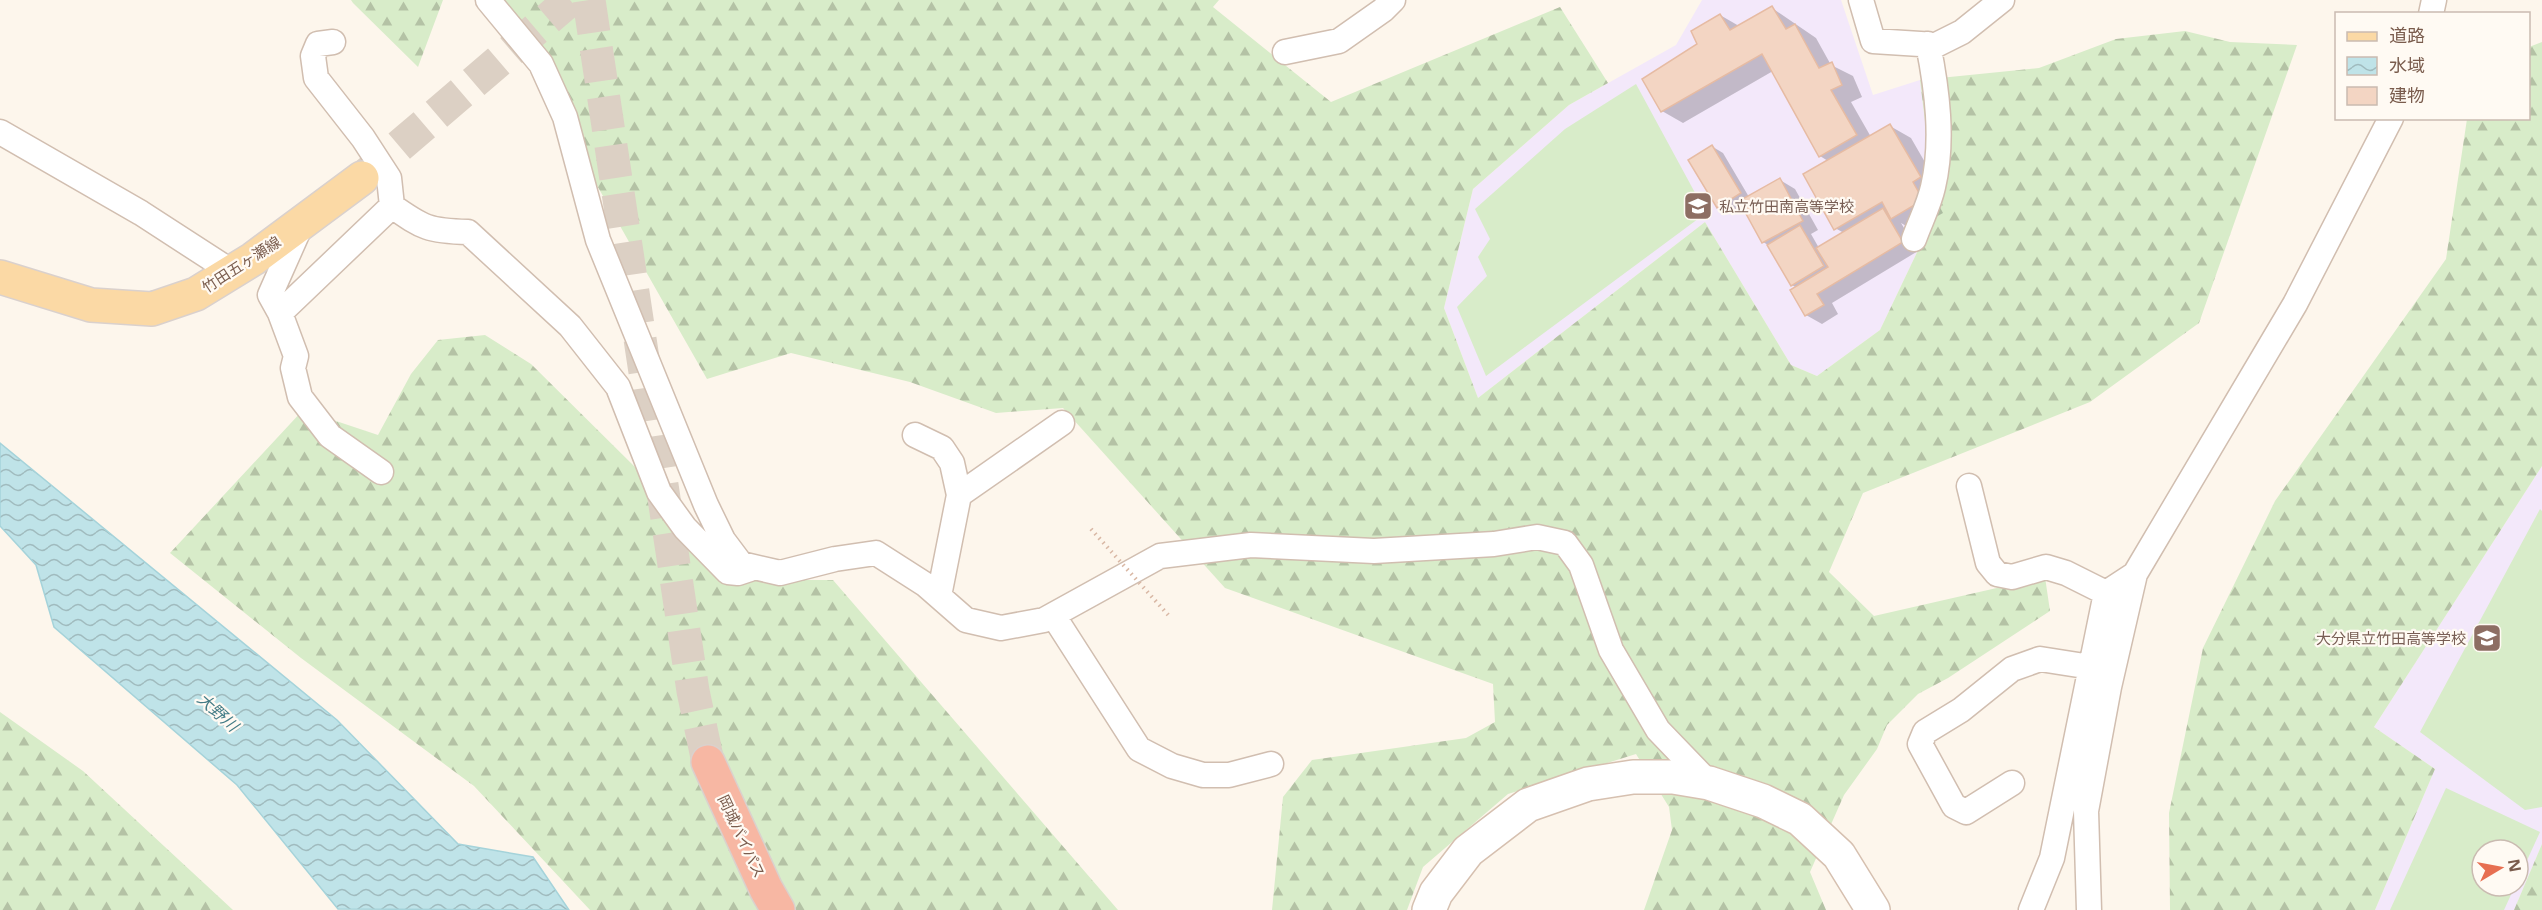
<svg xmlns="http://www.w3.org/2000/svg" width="2542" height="910" font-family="'Noto Sans','Noto Sans JP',sans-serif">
	<defs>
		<pattern id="forest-firs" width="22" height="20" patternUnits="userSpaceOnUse" patternTransform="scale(1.5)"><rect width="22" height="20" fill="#d8ecc9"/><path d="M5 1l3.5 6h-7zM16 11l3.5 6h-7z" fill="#b4c2a5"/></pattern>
		<pattern id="water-waves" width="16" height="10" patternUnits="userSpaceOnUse" patternTransform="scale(1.5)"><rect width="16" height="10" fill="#bfe3e8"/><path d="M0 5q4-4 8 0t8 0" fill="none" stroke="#a0bbbe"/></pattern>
	</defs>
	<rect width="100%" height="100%" fill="#fdf6ec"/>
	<path fill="#f3e8fa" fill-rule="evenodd" d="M1702,0H1841L1873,95L1920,80L1931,171L1921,244L1880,330L1817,376L1791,365L1705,222L1478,398L1444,308L1473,189L1569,105L1676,45Z
		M2542,466V844L2514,910H2375L2435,769L2374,727ZM2482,850H2518V886H2482Z"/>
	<path fill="url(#forest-firs)" d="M351,0H443L418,67L353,3Z
		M498,0H1219L1213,7L1331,102L1560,7L1608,83L1569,105L1473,189L1444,308L1478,398L1705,222L1791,365L1817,376L1880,330L1921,244L1931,171L1920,80L2039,68L2116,39L2185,31L2230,42L2297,45L2199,323L2090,402L1863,493L1829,572L1874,616L2045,577L2050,611L1948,678L1918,694L1887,725L1877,749L1844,795L1810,872L1826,910H1644L1672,830L1669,807L1636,754L1508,794L1423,867L1407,910H1272L1283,797L1312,760L1466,738L1495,722L1493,684L1225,588L1063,408L996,413L910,382L791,353L707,379L549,101Z
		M2542,42V466L2374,727L2435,769L2375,910H2170L2169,813L2203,648L2275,501L2446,259L2467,119L2528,118L2529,47Z
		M485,335L531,364L635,467L722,580H833L1118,910H590L474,786L301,658L170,553L303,410L378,435L411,374L438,340Z
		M0,712L83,771L233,910H0Z
		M2542,844V910H2514Z"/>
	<path fill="#d8ecc9" d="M1636,84L1706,213L1486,376L1457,307L1487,276L1478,257L1490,239L1475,209L1565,129Z
		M2540,509L2542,511V807L2525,810L2420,732Z
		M2446,788L2540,832L2518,880V850H2482V886H2515L2504,910H2390Z"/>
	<path fill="url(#water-waves)" stroke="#a5d3da" stroke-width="1.5" d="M0,443L337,720L458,844L533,857L569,910L338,909L237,785L54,627L36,565L0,526Z"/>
	<path fill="#0003" d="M1772,8L1816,38L1831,65L1853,76L1862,97L1851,102L1871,137L1890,126L1911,138L1941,190L1933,194L1943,213L1913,230L1901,223L1918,251L1832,303L1838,314L1822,324L1806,315L1797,288L1792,285L1768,245L1763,242L1743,204L1729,213L1718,207L1713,147L1723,153L1749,197L1780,180L1795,189L1818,230L1811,234L1819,248L1844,233L1835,228L1828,161L1820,156L1773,71L1683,123L1662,111L1699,44L1720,15L1739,26Z"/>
	<path fill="#f3d5c3" stroke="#e6bba3" stroke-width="1.5" d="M1772,6L1786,29L1795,24L1819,68L1832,62L1842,85L1831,90L1857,135L1819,157L1762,54L1661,112L1642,79L1697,44L1691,31L1720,14L1730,30Z
		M1890,124L1921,177L1913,182L1923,200L1891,219L1882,202L1834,230L1803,174Z
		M1712,145L1741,193L1717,208L1688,160Z
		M1780,178L1803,221L1762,243L1739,201Z
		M1883,208L1903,242L1817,294L1824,305L1805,316L1790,290L1828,267L1816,248Z
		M1800,225L1824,266L1791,286L1767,245Z"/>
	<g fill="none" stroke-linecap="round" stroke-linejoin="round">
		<path stroke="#dcd0c4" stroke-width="33" stroke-dasharray="33 16" stroke-linecap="butt" d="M362,178L570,0"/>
		<path stroke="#dcd0c4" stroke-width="33" stroke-dasharray="33 16" stroke-linecap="butt" d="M589,0L693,691L708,762"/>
		<g stroke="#d1beb0" stroke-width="27">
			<path id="street" d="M488,0L541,64L565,117L598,240L706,505L723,540L741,564L780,573L835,559L876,553L926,585L966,620L1001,628L1044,620L1160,556L1251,545L1374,551L1494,544L1537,537L1565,543L1581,565L1611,650L1658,730L1709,783
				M1861,0L1873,41L1936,45L1962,32L2002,0
				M2431,14L2434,0
				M1285,52L1339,41L1383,10L1393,0
				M0,132L141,213L232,272
				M392,206C423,228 429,231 468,232L570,326L618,387L659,492L685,528L728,572L738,573L750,569
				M302,223L270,295L280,313L392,206L389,178L363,138L316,78L313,56L318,44L333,42
				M1914,239C1920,222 1929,205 1933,187C1944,141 1937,89 1928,44
				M280,313L296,356L293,368L300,397L330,436L381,472
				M915,435L942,448L952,463L959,495
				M1969,486L1988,563L1997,574L2012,577L2046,567L2066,573L2106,593
				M939,596L959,495L1062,423
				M1053,615L1139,749L1172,766L1203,775H1229L1271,764
				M2012,783L1966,812L1954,806L1920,744L1925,732L1961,710L2012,669L2040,659L2091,667
				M2031,910L2052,858L2106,593L2135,574
				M2089,910L2086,811L2109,687L2135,574L2295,304L2391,118"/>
		</g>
		<g stroke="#d6c0b0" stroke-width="36">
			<path id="secondary" d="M1429,910L1436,893L1468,851L1528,805L1588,784L1633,777H1673L1709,783L1763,801L1800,819L1839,855L1873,910"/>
		</g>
		<g stroke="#dad1cd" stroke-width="36">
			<path id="primary" d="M0,277L91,305L152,309L196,294L253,259L362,178"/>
		</g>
		<g stroke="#dad1cd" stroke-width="36">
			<path id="highway" d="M708,762L766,889L778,910"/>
		</g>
		<use href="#street" stroke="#fff" stroke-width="24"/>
		<use href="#secondary" stroke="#fff" stroke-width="33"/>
		<use href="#primary" stroke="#fbd9a5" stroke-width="33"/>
		<use href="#highway" stroke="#f7b7a3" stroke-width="33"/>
		<path stroke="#d9b8a5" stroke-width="4" stroke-dasharray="1.5 4.5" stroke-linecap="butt" d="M1091,529L1170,617"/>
	</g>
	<defs>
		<g id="school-square" transform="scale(1.5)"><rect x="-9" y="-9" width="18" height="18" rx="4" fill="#8d6e63" stroke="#fffaf3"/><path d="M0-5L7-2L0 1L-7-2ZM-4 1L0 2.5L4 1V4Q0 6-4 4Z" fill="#fff"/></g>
	</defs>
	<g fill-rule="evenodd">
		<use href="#school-square" x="1698" y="206"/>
		<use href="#school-square" x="2487" y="638"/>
	</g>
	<g text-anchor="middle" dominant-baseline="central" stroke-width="4.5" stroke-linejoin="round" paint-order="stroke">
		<g font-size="15" fill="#785e54" stroke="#fffaf3" text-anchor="start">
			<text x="1719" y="206">私立竹田南高等学校</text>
			<text x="2466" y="638" text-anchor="end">大分県立竹田高等学校</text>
		</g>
		<g font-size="15" fill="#7a5c4d" stroke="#fffaf3">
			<text transform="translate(241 264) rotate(-33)">竹田五ヶ瀬線</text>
			<text transform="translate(742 836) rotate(65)">岡城バイパス</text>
		</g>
		<g font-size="16" font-style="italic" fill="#437c86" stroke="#fffaf3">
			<text transform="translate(218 712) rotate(42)">大野川</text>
		</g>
	</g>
	<rect x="2335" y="12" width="195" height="108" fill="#fffaf3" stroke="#cabbb1" stroke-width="1.5"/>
	<rect x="2347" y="32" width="30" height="9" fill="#fbd9a5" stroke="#cabbb1" stroke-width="1.5"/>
	<text x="2389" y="42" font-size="18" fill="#7a5c4d">道路</text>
	<rect x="2347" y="57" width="30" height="18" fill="url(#water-waves)" stroke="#cabbb1" stroke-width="1.5"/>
	<text x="2389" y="72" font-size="18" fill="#7a5c4d">水域</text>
	<rect x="2347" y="87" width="30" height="18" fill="#f3d5c3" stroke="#cabbb1" stroke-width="1.5"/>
	<text x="2389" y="102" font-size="18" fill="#7a5c4d">建物</text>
	<g transform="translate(2500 868) rotate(80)"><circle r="28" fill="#fffaf3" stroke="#cabbb1" stroke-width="1.5"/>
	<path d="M0-4.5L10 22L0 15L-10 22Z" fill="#e76f51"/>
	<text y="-9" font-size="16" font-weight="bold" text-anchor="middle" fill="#7a5c4d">N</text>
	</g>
</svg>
